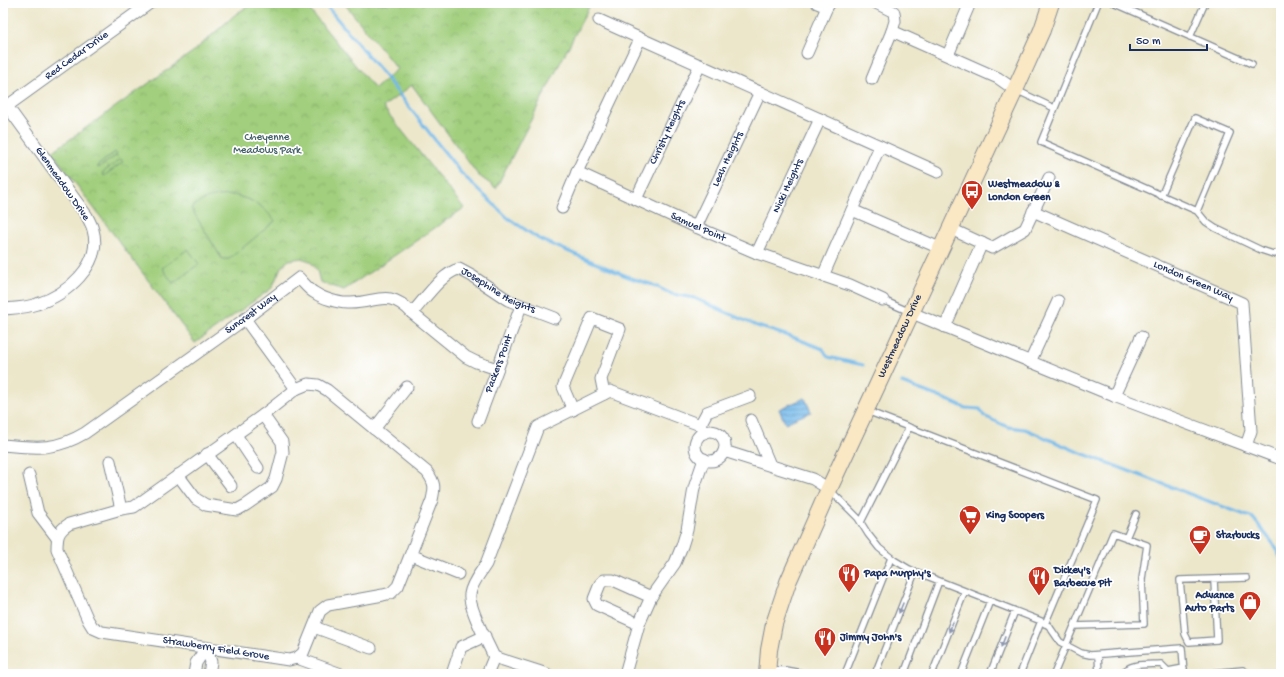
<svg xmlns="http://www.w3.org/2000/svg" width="1284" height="677" font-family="'Gochi Hand',sans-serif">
	<defs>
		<pattern id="park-crowns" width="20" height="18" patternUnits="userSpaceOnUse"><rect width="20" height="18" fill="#a1cf7d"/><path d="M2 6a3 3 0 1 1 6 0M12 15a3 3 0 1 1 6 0" fill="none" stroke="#8ab26e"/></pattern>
		<pattern id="water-rules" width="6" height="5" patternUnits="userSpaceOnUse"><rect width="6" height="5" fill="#73b9ea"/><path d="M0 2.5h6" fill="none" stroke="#5e97c1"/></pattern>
	</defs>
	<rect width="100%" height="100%" fill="#fff"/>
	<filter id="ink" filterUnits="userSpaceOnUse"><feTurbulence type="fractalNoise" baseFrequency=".025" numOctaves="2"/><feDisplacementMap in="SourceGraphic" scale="8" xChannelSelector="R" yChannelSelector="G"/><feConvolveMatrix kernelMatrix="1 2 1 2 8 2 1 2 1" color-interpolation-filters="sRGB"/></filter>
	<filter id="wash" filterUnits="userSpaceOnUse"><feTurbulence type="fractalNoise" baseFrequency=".012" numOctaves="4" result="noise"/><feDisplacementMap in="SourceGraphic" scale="16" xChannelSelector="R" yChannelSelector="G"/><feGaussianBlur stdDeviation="0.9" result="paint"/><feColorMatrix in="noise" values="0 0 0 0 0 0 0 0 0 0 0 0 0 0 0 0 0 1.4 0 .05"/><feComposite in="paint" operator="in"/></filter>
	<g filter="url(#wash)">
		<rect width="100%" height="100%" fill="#ece7cb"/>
		<path fill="url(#park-crowns)" stroke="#5e7f6e" d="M254,3H304L375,89L397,69L344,3H591L496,188L478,175L412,85L383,107L464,208L344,290L320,282L317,270L310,261L301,258L289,260L281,267L272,288L195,343L52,152L194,51L237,13Z"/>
		<path fill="#a1cf7d" stroke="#5e7f6e" d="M115,152L117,155L98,168L97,166Z
			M121,159L123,162L104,176L102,173Z
			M234,195C255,201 261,204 275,221L229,259H222L191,208C206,196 216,196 234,195Z
			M188,249L199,264L173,283L162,268Z"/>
		<path fill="url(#water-rules)" stroke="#4774a4" d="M805,398L811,412L785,423L779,409Z"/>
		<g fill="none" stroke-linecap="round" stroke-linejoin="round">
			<path stroke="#73b9ea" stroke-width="3" d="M324,3L388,80L461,173L508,218L539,239L631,278L653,285L672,294L694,298L757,326L795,338L823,349L828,357L863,365
				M902,383L950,401L965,408L980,409L984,416L1008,427L1025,429L1076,451L1253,518L1275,546L1281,559"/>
		</g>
	</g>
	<g filter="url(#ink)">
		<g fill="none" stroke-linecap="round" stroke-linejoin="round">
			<g stroke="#848b94" stroke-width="8">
				<path id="lane" d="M1098,3L1041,142L1197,211L1206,222L1215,228L1261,250L1273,254L1281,253
					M1114,3L1252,64
					M1190,37L1205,3
					M1016,90L1054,108
					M1161,196L1195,118L1230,133L1197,211
					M883,300L910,312
					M867,411L1097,500L1045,624
					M831,491L858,518L868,534L879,548L894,560L909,569L1041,621L1049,626L1060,642L1081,653L1090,655L1182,648L1184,674
					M861,522L909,427
					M1126,538L1136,514
					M1214,580L1217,640L1189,642L1185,634L1180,580L1247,578
					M1098,655L1099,674
					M768,670H785L807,674
					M845,674L891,558
					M875,674L915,572
					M904,674L939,581
					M932,674L965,591
					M961,674L990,601
					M990,674L1015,611
					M1020,674L1041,621
					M1054,674L1113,533L1147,545L1142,579L1144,624L1074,626
					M1122,674C1130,662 1148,665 1161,664L1168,671
					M1165,674L1168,671L1184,668
					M1212,674V673L1243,670L1249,674"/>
			</g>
			<g stroke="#848b94" stroke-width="13">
				<g id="street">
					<path d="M817,3L827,7L830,3"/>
					<path d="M876,3L894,12L895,21L892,31L998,78L1015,90"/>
					<path d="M599,20L938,172"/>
					<path d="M807,53L827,7"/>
					<path d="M948,55L970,3"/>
					<path d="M872,79L892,31"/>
					<path id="s1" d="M3,109L150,3"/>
					<path id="s2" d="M577,172L696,227L757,253L850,285L883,300"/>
					<path id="s3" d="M636,199L700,65"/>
					<path d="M562,208L577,172L640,39"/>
					<path d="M852,210L942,249"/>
					<path id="s4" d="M1033,211L1242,303L1251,431L1246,446"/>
					<path id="s5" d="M696,227L760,92"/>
					<path d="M951,229L992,248L1025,229L1049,178"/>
					<path id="s6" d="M757,253L820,119"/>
					<path d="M823,276L880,146"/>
					<path d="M3,309C14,308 26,308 37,304C66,295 103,265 93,230C92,225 89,221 87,216L7,106"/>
					<path id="s7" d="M412,313C424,300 442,273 459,269L472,276L508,300L555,318"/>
					<path d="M912,313L1114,396L1281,459"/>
					<path d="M245,319L296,389"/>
					<path d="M945,327L982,243"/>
					<path d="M1030,362L1058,301"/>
					<path d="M308,384L318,385L327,390L427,472C435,483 435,487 432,500L398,586L391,593L383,595L328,605L320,611L303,653L297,658L289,660L102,632L93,628L88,620L57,549C57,536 58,531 69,524L121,509L134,507L263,415L296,389Z"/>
					<path d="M1114,396L1141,337"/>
					<path d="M573,410L563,387L592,318L620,329L601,379L604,394"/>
					<path d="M751,420L770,465"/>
					<path id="s8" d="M478,421L521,306"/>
					<path d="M700,425L707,412L750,396"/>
					<path d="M374,429L407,387"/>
					<circle cx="710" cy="446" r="15"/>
					<path d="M236,435L258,468"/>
					<path id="s9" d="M3,445C36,448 55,451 85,433L245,319L299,278C304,283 309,290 315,293C322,298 338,303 347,303C375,305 387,286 412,313L466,357L476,362L497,369"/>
					<path d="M724,451L813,479L829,489"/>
					<path d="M207,454L231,486"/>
					<path d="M110,461L121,509"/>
					<path d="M29,475L38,513L57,538"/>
					<path d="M178,475L196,499L206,505L237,510L246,505L272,487L276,479L283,452L282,442L263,415"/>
					<path d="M411,555L458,574"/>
					<path d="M639,624L597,605L594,599L600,584L604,580H613L651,597"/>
					<path d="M314,627L371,648"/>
					<path d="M494,657L547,674"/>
					<path d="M297,658L341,674"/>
					<path d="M194,674L196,663L206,648L211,662L209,674"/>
					<path d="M452,674L461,647L485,636"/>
					<path d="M487,674L494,657C488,643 468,608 470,594C471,584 481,572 486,564L538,427L610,391L700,425L704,433"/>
					<path d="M625,674L639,624L651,597L675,563L682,546L687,530L694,488L704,459"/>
				</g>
			</g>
			<g stroke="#848b94" stroke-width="18">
				<g id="secondary">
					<path id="s10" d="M767,674L769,650L774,624L788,582L829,489L1015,90L1042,30L1051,3"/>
				</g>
			</g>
			<use href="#lane" stroke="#fff" stroke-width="5.5"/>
			<use href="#street" stroke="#fff" stroke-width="11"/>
			<use href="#secondary" stroke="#fae7c3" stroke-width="16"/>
		</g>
		<defs><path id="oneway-solid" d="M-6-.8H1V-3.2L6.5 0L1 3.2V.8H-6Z"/></defs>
		<g fill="#8d97ae">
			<use href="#oneway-solid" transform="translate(901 608) rotate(112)"/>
			<use href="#oneway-solid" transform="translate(951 627) rotate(112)"/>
			<use href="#oneway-solid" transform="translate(1003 642) rotate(111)"/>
		</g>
	</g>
	<defs>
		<g id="bus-pin" transform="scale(1.15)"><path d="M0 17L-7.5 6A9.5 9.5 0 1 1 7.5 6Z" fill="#c8321e" stroke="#fff"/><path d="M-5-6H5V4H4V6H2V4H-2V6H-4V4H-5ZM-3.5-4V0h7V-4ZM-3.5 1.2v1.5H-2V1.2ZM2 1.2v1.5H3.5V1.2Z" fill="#fff"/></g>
		<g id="supermarket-pin" transform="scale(1.15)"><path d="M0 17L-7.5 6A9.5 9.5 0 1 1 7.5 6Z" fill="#c8321e" stroke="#fff"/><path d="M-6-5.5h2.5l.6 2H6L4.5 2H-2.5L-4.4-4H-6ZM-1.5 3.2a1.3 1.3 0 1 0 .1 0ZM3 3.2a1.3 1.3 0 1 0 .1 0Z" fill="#fff"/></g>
		<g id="cafe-pin" transform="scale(1.15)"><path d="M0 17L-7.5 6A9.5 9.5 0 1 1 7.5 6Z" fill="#c8321e" stroke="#fff"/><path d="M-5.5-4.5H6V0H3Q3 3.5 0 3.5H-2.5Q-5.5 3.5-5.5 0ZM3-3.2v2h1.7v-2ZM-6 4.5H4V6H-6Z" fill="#fff"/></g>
		<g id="restaurant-pin" transform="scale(1.15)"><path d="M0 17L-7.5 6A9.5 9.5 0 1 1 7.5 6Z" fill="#c8321e" stroke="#fff"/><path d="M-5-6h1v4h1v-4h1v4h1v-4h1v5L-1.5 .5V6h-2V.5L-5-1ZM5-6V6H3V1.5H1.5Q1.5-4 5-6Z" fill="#fff"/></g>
		<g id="shop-pin" transform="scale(1.15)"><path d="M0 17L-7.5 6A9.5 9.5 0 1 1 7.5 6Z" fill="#c8321e" stroke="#fff"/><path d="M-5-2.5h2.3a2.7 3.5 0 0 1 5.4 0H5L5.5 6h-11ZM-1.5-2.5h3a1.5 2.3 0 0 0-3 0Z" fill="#fff"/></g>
	</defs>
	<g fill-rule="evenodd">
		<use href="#bus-pin" x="972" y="191"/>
		<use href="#supermarket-pin" x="970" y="516"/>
		<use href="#cafe-pin" x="1200" y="536"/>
		<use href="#restaurant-pin" x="849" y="574"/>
		<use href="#restaurant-pin" x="1039" y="577"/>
		<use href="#shop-pin" x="1250" y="602"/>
		<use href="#restaurant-pin" x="825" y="638"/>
	</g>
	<g text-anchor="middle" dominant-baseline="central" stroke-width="3.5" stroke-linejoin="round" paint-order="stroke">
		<g font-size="11" fill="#1b2f5e" stroke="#fff">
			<text stroke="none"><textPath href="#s1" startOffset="91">Red Cedar Drive</textPath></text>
			<text stroke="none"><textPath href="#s3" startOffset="74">Christy Heights</textPath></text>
			<text stroke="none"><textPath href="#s5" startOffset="75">Leah Heights</textPath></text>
			<text transform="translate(62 184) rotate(55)">Glenmeadow Drive</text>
			<text stroke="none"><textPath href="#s6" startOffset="74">Nicki Heights</textPath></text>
			<text stroke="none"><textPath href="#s2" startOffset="133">Samuel Point</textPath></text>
			<text stroke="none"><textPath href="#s4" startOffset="175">London Green Way</textPath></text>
			<text stroke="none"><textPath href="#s7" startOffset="110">Josephine Heights</textPath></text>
			<text stroke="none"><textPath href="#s9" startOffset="289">Suncrest Way</textPath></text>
			<text stroke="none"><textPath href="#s10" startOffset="365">Westmeadow Drive</textPath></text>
			<text stroke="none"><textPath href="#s8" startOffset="61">Packers Point</textPath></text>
			<text transform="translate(216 649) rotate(9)">Strawberry Field Grove</text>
		</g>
		<g font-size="11" fill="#435f67" stroke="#fff">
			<text x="267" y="138">Cheyenne<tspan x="267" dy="13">Meadows Park</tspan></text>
		</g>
		<g font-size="11" font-weight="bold" fill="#1b2f5e" stroke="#fff" text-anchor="start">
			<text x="988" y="185">Westmeadow &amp;<tspan x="988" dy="13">London Green</tspan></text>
			<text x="986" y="516">King Soopers</text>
			<text x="1216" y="536">Starbucks</text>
			<text x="1054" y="571">Dickey's<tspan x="1054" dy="13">Barbecue Pit</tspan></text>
			<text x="864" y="574">Papa Murphy's</text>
			<text x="1234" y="596" text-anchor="end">Advance<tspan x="1234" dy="13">Auto Parts</tspan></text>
			<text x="840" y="638">Jimmy John's</text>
		</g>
	</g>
	<rect width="1284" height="677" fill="none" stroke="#fff" stroke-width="16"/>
	<path d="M1130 44v6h77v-6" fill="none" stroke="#1b2f5e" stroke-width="2"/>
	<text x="1136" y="44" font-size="12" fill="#1b2f5e" stroke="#ffffff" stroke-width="3" paint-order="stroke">50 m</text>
</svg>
